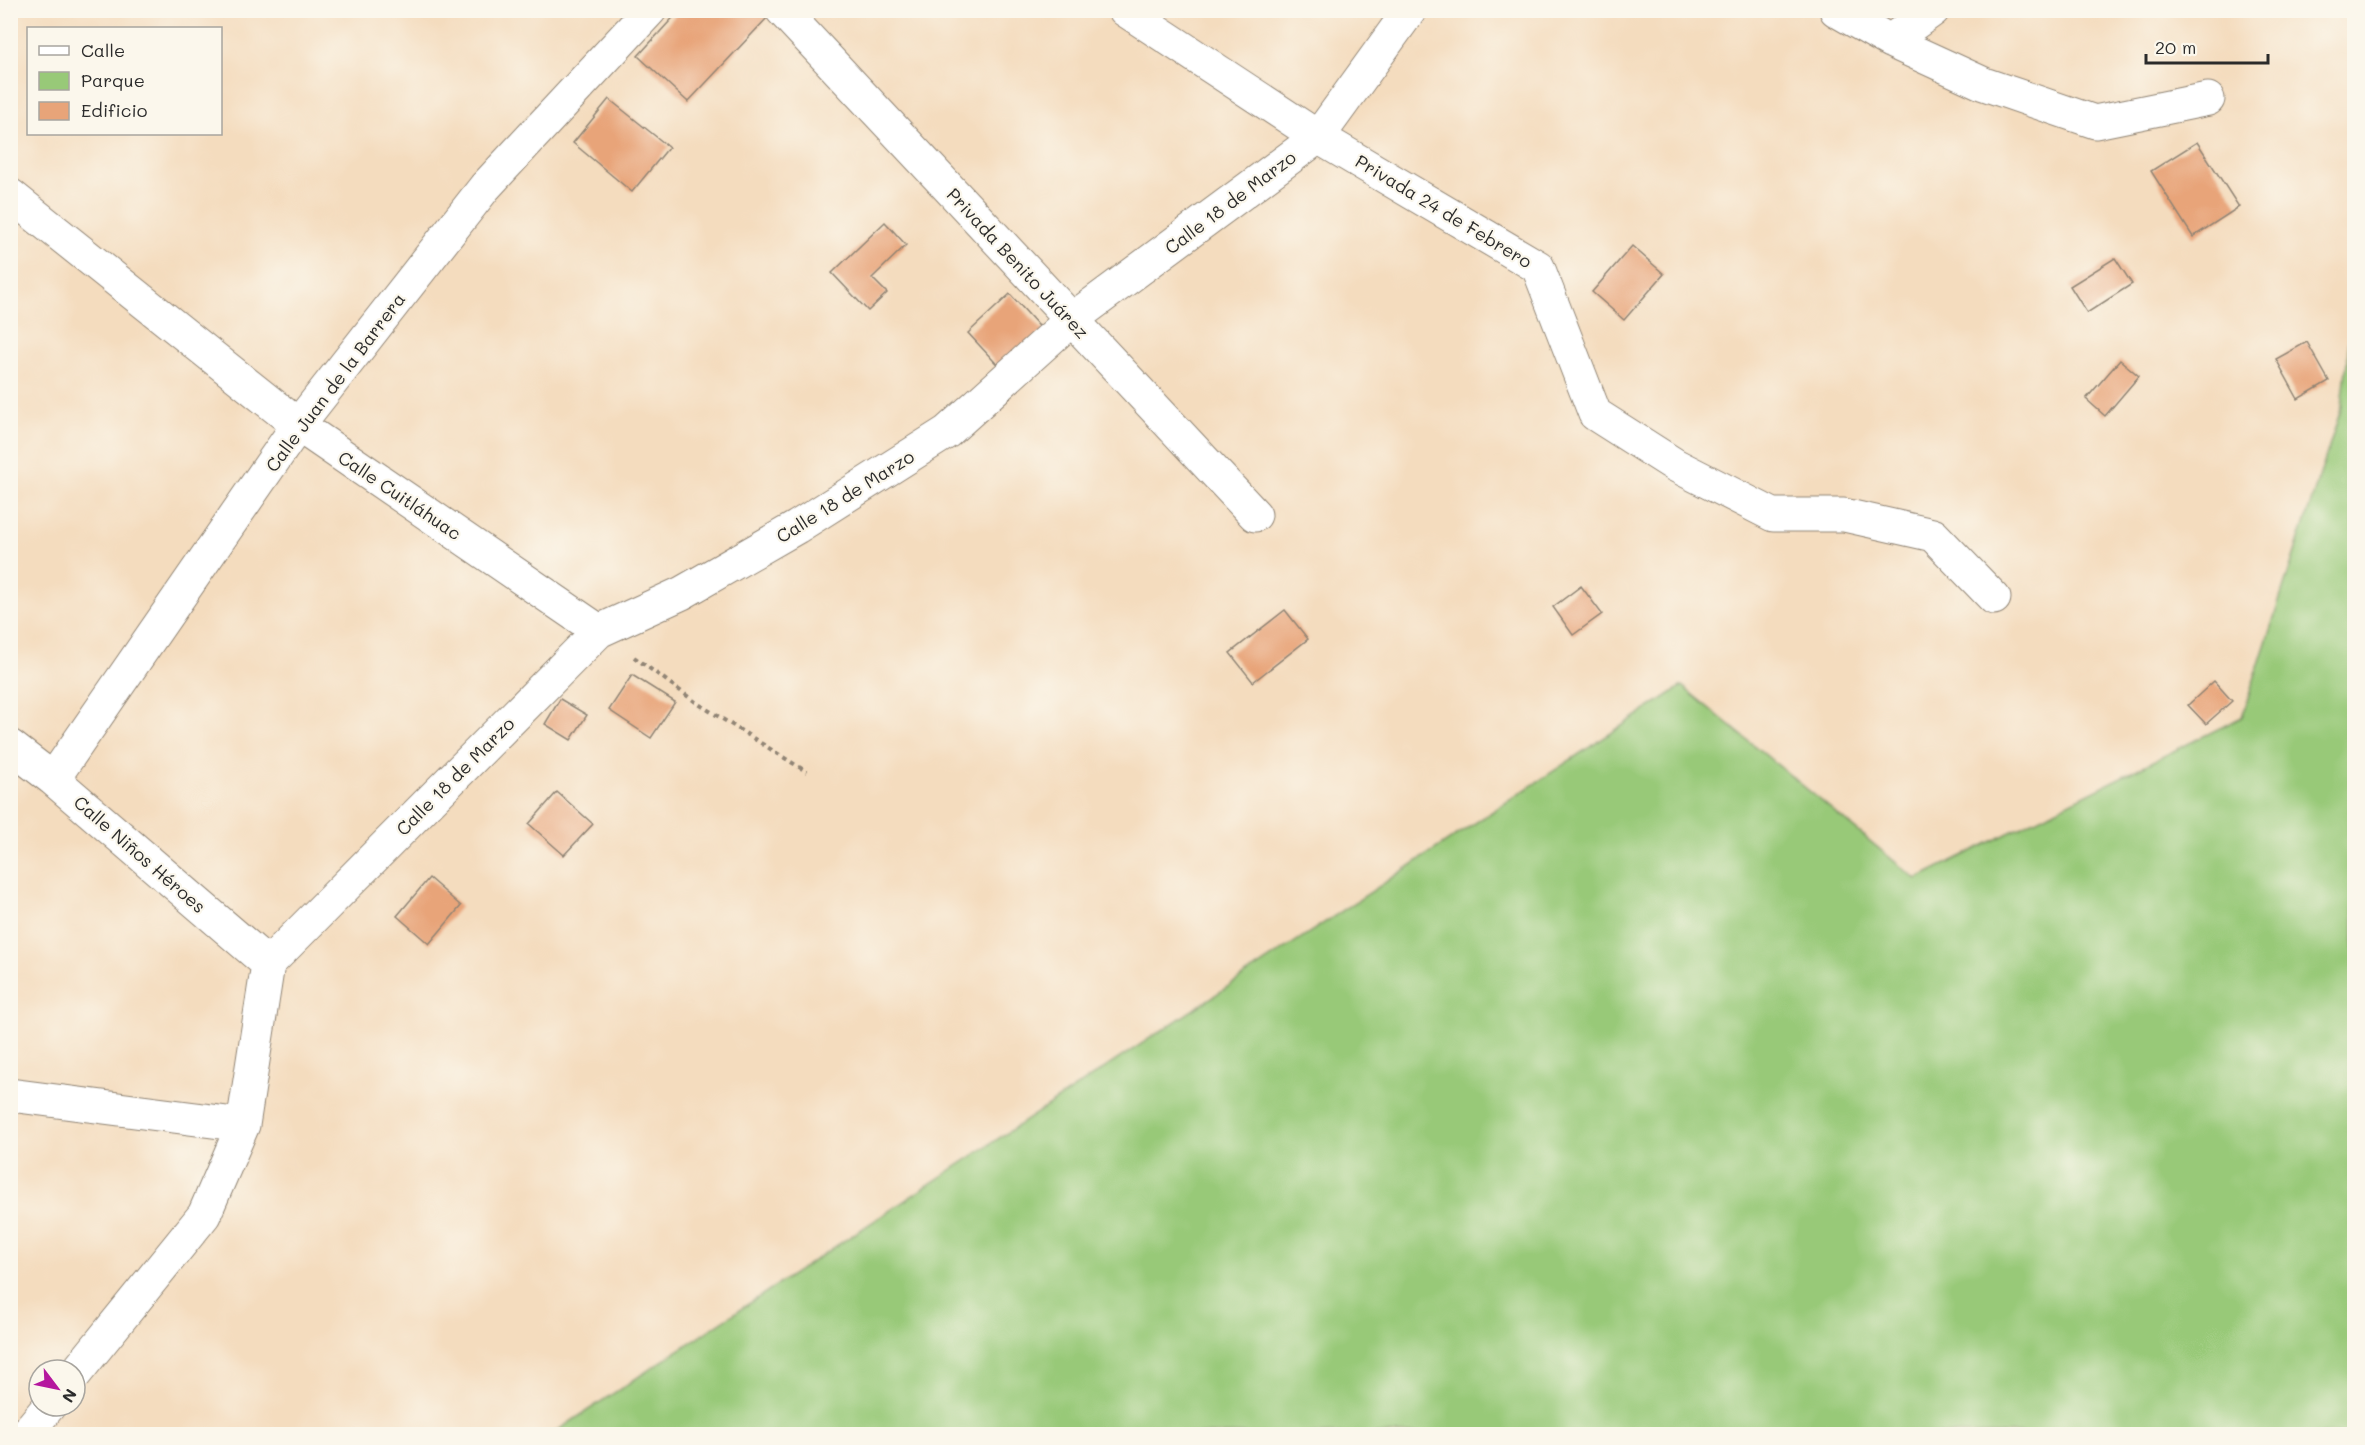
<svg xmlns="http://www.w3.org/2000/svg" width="2365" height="1445" font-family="Mali,sans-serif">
	<rect width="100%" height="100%" fill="#fbf7ec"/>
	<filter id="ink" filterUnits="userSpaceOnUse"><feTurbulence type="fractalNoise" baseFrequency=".0167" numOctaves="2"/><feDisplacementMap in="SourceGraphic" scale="12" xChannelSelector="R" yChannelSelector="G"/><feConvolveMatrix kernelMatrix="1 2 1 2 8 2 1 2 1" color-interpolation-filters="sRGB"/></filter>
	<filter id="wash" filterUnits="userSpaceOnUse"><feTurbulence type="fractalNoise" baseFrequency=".008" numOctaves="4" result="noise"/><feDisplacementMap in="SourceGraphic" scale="24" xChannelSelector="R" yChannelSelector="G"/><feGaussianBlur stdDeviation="1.35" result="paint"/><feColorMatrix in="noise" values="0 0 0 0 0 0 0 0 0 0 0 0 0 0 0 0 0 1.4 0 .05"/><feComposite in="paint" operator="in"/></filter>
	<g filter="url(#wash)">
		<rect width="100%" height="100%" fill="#f4dcbe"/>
		<path fill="#98c978" stroke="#627a52" stroke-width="1.5" d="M2354,297V1434H552L1682,686L1916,879L2242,717L2342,406Z"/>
		<g id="blocks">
			<path fill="#e8a479" d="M680,10H759L767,18L688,102L638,56Z
				M609,99L669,147L632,192L573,143Z
				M2197,142L2239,207L2193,237L2151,171Z
				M885,222L906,245L872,278L887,293L868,311L832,273Z
				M1632,246L1664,274L1624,320L1592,292Z
				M2115,258L2132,284L2087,313L2070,286Z
				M1010,294L1047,335L1005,373L968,333Z
				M2307,342L2329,381L2298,399L2276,359Z
				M2120,360L2139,376L2105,416L2086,399Z
				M1581,586L1602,614L1573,635L1553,607Z
				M1285,610L1308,639L1253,682L1230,653Z
				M632,675L675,702L651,738L609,710Z
				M2214,681L2232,701L2206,724L2188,705Z
				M560,699L587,715L571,740L545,724Z
				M557,792L593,824L564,855L529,824Z
				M429,878L461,906L429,944L397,916Z"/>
		</g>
	</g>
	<g filter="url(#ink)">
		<use href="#blocks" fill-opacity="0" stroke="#908474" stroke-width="1.5"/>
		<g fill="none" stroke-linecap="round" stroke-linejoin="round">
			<g stroke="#908474" stroke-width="35">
				<path id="minor" d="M782,10L1255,515
					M1125,10L1318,137L1538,267L1595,414L1675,465L1773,515H1844L1933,535L1994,598
					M1836,10L1890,41L1984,84L2095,122L2208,99
					M1890,41L1933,10
					M10,195L298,425L599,631
					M10,746L53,779L268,964
					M53,779L298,425L485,187L650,10
					M268,964L599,631L682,593L797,527L947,432L1071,320L1318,137L1410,10
					M10,1095L243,1125
					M75,1374L204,1215L243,1125L268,964
					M26,1434L49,1406"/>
			</g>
			<path stroke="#908474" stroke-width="4" stroke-dasharray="4.5 4.5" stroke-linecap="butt" d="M634,657L697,703L807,772"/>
			<use href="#minor" stroke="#fff" stroke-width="33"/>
		</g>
	</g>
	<g text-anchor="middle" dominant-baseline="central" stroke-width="4.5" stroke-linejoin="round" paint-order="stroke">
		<g font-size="18" fill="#2b2b2b" stroke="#fbf7ec">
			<text transform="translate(1230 202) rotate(-37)">Calle 18 de Marzo</text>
			<text transform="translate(1444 211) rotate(31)">Privada 24 de Febrero</text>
			<text transform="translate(1018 263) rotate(47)">Privada Benito Juárez</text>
			<text transform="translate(335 382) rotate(-53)">Calle Juan de la Barrera</text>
			<text transform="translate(400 495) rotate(34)">Calle Cuitláhuac</text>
			<text transform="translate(845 496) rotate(-32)">Calle 18 de Marzo</text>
			<text transform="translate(455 776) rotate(-45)">Calle 18 de Marzo</text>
			<text transform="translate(140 854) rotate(41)">Calle Niños Héroes</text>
		</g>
	</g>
	<rect width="2365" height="1445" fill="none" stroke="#fbf7ec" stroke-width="36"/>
	<rect x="27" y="27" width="195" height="108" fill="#fbf7ec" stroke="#a8a59f" stroke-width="1.5"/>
	<rect x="39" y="46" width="30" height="9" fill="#ffffff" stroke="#a8a59f" stroke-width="1.5"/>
	<text x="81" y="57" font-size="18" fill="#2b2b2b">Calle</text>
	<rect x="39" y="72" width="30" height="18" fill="#98c978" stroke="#a8a59f" stroke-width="1.5"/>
	<text x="81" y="87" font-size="18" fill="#2b2b2b">Parque</text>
	<rect x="39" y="102" width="30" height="18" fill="#e8a479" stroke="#a8a59f" stroke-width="1.5"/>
	<text x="81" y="117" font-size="18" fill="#2b2b2b">Edificio</text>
	<g transform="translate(57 1388) rotate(122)"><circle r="28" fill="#fbf7ec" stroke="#a8a59f" stroke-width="1.5"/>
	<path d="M0-4.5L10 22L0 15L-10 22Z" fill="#b5179e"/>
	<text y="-9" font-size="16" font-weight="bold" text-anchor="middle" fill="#2b2b2b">N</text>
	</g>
	<path d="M2146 54v9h122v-9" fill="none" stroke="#2b2b2b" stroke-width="3"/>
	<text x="2155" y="54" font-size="18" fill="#2b2b2b" stroke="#fbf7ec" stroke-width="4.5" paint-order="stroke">20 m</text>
</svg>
